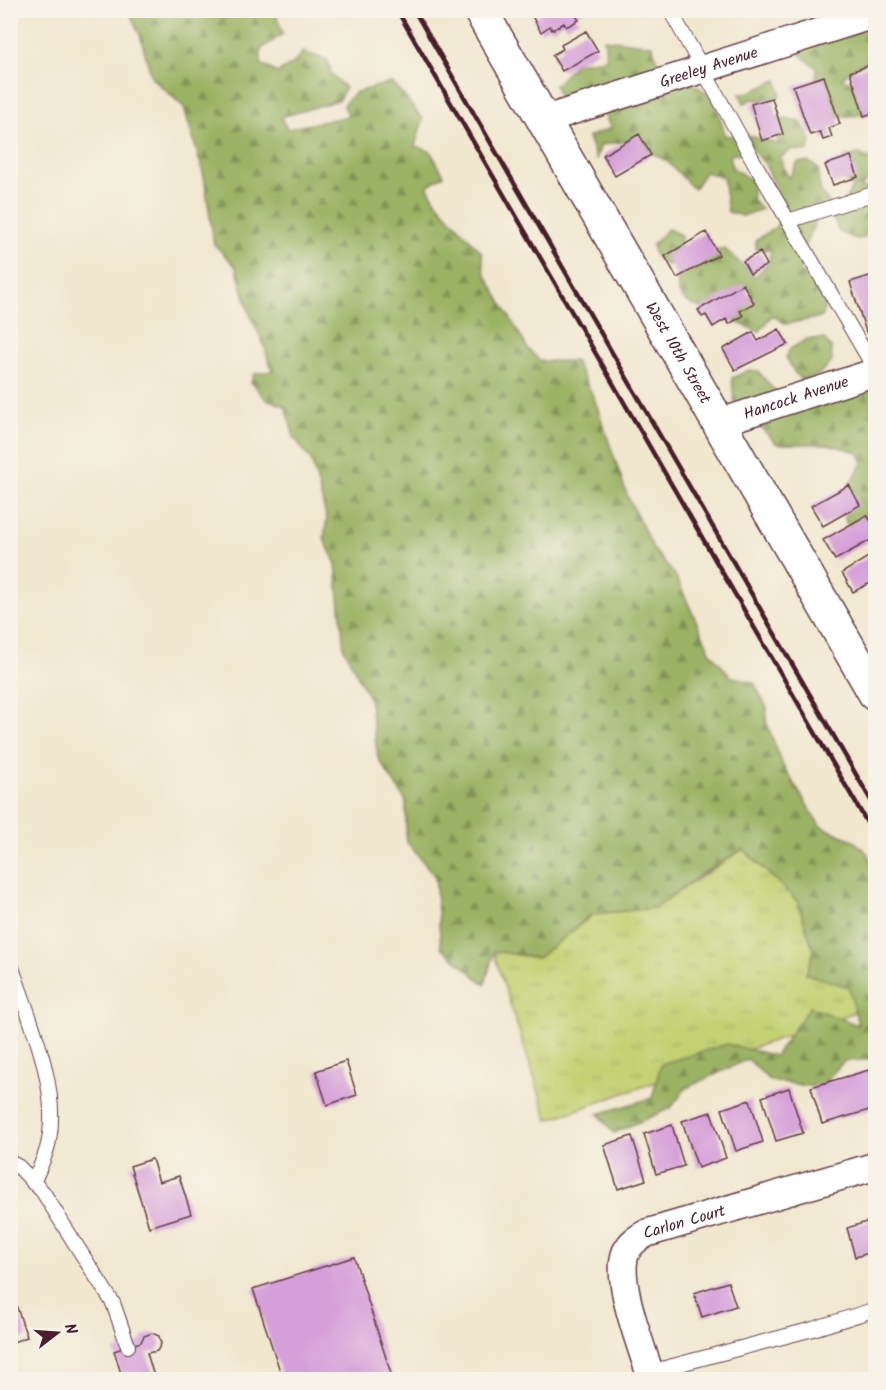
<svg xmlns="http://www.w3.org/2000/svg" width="886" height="1390" font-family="Kalam,sans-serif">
	<defs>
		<pattern id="grass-tufts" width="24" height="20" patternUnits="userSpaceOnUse" patternTransform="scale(1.5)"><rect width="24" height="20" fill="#c4d173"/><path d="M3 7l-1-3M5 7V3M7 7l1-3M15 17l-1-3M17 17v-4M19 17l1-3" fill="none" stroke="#aab364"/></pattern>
		<pattern id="forest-firs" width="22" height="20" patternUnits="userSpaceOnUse" patternTransform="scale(1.5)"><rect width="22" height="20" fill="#9bb365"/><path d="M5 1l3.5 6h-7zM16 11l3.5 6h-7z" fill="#809153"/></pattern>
	</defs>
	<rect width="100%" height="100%" fill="#f7f3e8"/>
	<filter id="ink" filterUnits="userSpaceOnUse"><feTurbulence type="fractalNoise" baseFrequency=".0167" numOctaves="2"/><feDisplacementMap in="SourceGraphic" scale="12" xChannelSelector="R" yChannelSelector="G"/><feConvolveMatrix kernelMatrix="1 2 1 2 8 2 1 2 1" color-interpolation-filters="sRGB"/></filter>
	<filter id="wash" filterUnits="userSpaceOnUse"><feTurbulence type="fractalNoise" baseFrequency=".008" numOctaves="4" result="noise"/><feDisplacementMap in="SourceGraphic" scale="24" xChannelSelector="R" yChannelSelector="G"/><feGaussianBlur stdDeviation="1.35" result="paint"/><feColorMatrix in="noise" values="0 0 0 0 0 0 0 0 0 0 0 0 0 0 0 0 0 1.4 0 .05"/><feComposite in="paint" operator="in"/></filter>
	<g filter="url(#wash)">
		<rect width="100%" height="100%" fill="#f1e7cf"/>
		<path fill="url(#grass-tufts)" stroke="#87784f" stroke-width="1.5" d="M743,849L797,901L814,951L849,986L855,1012L548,1120L493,951L538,958L594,914L654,908Z"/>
		<path fill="url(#forest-firs)" stroke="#726948" stroke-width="1.5" d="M129,11H275L283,34L261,49V64L277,73L293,64L303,52L328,60L331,74L345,88L339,100L281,117L287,129L349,116L343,105L354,93L392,82L423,119L415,146L430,151L444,175L427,186L438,204L482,253L484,272L528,349L540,361H575L594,398L627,495L654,550L675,575L711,653L730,676L754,683L767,708L766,721L783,766L820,826L853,840L867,853L876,872L875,1059L844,1061L820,1088L769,1080L748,1059L686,1088L671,1108L614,1133L598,1114L652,1098L661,1064L727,1044L775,1056L810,1007L858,1025L849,987L806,974L814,951L797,901L743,849L702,874L654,908L593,914L538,958L494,951L485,985L441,947L435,876L406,841V801L378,758L369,698L344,649L336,564L324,539L327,519L312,462L294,437L285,406L266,399L251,382L254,374L272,371L263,342L250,315L236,267L214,244L204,176L184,107L152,78L140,35Z
			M872,28L874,58L855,67L841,79L868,87L863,115L832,117L816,79L817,68L799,54L808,44Z
			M604,39L652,45L660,70C705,90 713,86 725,136L747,135L778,144L774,117L801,122L811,141L808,151L791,150L781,157L783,167L789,178L798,162H809L819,169C816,189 824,199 838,212L854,185L843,180L845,157L859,154L875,161C875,174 871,181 859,186L873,190L859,206L866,208L872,218L864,238L856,239L839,232L834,220L827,214L817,218L800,256V272L817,281L827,295L822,317L786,324L772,315L759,332L734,321L737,309L751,299V288H742L727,312C697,307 667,306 681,266L675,261L667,265L655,256L652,245L668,229L681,235L679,257L698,251L725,249L755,277L768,264L771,250L756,249V240L775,228L780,220L775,185L765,164L753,150L730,155L732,168L751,180L753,201L762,209L743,216L728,212L723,177L705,172L694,189L667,161L651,153L640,139L601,145L596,159L588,137L611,128L604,114L562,103L555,86L576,63L607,59Z
			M777,80L781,95L766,102L753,99L744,103L740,94C754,93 764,85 777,80Z
			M807,339H824L831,347L832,362L818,375L802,380L794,372L786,357L790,349Z
			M749,370L758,371L773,389L798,403L861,387L875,394L869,414L876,416L875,539L846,523L841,498L863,463L858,452L827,444H777L734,401L732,378Z"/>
		<g id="blocks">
			<path fill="#d69fd9" d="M541,10H586L576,16L579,20L566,27L564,23L552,30L550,26L541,32L533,18L542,12Z
				M586,31L598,51L562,71L552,55L563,49L561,45Z
				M871,65L876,79V112L864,116L850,72Z
				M824,76L840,124L829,128L832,137L823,140L820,132L810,135L793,86Z
				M772,98L783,134L762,141L751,104Z
				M639,134L651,155L615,176L603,155Z
				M851,156L858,177L833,185L825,165Z
				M706,232L719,255L677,278L665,256Z
				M760,252L767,265L750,274L743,261Z
				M876,274V329L866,332L850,282Z
				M743,284L754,303L740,311L743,316L729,324L726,319L713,327L706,315L702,317L698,310Z
				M779,329L788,344L735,370L723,349L753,332L758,341Z
				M849,485L860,505L823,526L811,506Z
				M867,515L876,529V537L835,560L823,540Z
				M876,552V580L853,592L842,573Z
				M346,1061L357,1095L327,1105L316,1071Z
				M869,1070L876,1091V1108L822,1124L811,1087Z
				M789,1088L803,1133L776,1141L762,1097Z
				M750,1100L763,1142L736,1151L722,1109Z
				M711,1112L726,1158L698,1168L682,1121Z
				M672,1125L684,1166L656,1174L644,1134Z
				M632,1136L646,1180L618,1189L604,1145Z
				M152,1159L159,1182L179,1176L191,1214L149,1227L130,1166Z
				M876,1219V1251L855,1257L847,1228Z
				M354,1257L393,1380H283L253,1289Z
				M728,1282L736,1306L702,1317L694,1293Z
				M10,1287L27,1337L10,1343Z
				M152,1333L159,1336L161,1344L157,1351L147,1353L155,1380H123L114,1351L141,1342L144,1336Z
				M876,1372V1380H852V1379Z"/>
		</g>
	</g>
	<g filter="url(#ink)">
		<use href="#blocks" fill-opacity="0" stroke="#633d44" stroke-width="1.5"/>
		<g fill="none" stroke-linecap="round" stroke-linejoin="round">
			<g stroke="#633d44" stroke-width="16">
				<path id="service" d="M670,10L758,169L876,371
					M788,221L876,193
					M10,962C27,1014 60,1085 49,1140C47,1154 39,1169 33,1183
					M10,1162L19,1167L43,1192L76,1245L113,1303L128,1346
					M650,1372L813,1329L876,1309"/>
			</g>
			<g stroke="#633d44" stroke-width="30">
				<g id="minor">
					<path id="s1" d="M543,120L876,14"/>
					<path id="s2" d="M718,423L876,372"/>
					<path id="s3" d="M652,1380C643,1350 614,1280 626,1252C631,1242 638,1238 647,1233L876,1166"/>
				</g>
			</g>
			<g stroke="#633d44" stroke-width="36">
				<g id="tertiary">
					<path id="s4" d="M480,10L876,695"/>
				</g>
			</g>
			<use href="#service" stroke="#fff" stroke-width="14"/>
			<use href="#minor" stroke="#fff" stroke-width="27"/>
			<use href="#tertiary" stroke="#fff" stroke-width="33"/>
			<path stroke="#4a1f2b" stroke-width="4.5" d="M397,10L876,838
				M414,10L876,809"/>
		</g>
	</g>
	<g text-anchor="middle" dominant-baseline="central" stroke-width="5" stroke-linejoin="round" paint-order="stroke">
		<g font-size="16" fill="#4a1f2b" stroke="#f7f3e8">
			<text stroke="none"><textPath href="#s1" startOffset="174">Greeley Avenue</textPath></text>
			<text stroke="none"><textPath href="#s4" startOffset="396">West 10th Street</textPath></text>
			<text stroke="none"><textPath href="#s2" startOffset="82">Hancock Avenue</textPath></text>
			<text stroke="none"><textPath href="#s3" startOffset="200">Carlon Court</textPath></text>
		</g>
	</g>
	<rect width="886" height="1390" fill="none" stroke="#f7f3e8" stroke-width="36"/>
	<g transform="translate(57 1333) rotate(73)" stroke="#f7f3e8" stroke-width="4.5" paint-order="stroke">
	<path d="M0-4.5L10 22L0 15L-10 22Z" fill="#4a1f2b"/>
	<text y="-9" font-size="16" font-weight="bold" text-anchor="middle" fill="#4a1f2b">N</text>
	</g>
</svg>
